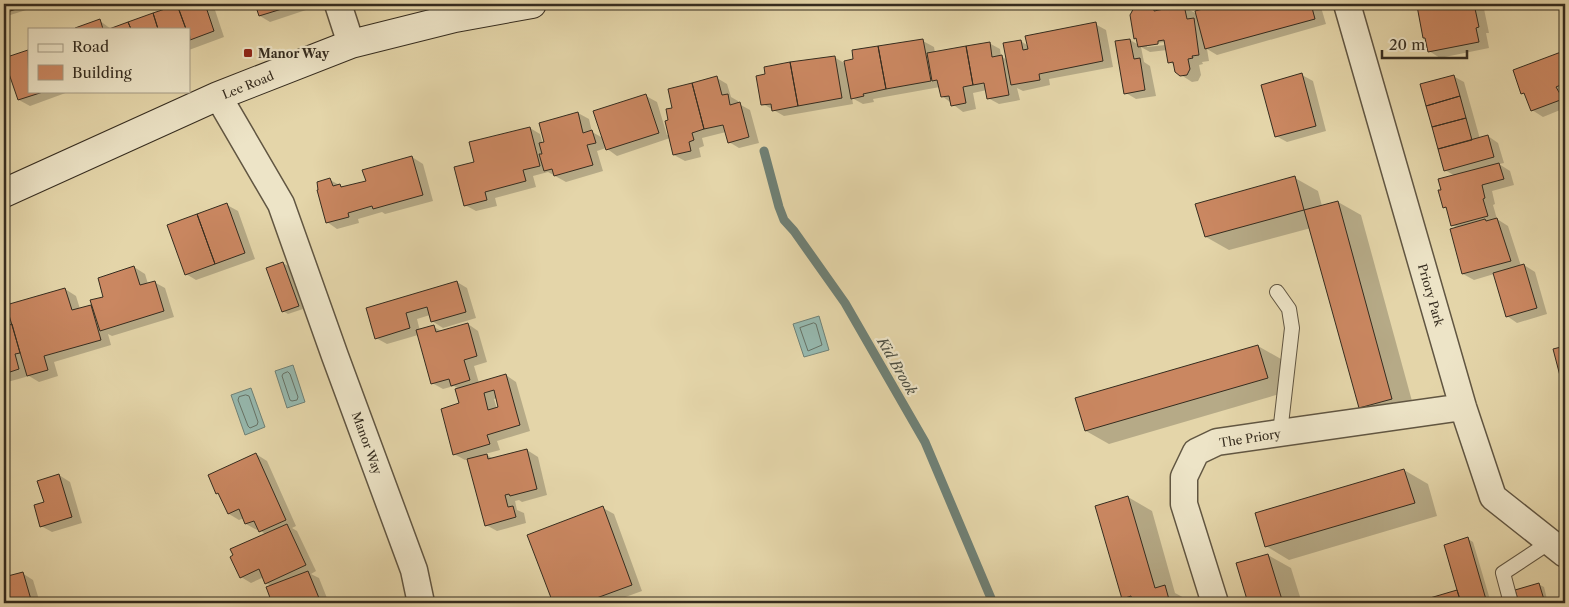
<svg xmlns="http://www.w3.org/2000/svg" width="1569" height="607" font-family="'Libre Caslon Text',serif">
	<rect width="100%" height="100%" fill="#e4d5a9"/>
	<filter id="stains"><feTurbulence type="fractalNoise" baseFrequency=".004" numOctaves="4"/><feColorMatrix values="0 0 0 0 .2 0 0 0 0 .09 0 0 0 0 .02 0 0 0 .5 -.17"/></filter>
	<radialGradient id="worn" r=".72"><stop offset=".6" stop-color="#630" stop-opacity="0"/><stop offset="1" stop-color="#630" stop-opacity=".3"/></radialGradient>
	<path fill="#96b8ae" stroke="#6f8075" d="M819,316L829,350L804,357L793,324Z
		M293,365L305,402L287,408L275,371Z
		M251,388L265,427L245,435L231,395Z"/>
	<path fill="#0003" fill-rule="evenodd" d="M4,4H45L4,17Z
		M179,4H213L224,37L189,50V29H113L179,5Z
		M256,4H308L309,9L270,22L260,16Z
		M1147,4L1159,11L1184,7L1197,14L1196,12L1226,4H1320L1326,24L1217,55L1207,49L1209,61L1202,62L1203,64L1199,65L1201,75L1198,81L1192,82L1181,75L1174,65L1170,62L1167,50L1150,52L1141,47L1144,62L1150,66L1156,96L1136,99L1126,93L1117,42L1130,40L1139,45L1138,39L1135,38L1137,5ZM1165,42V45L1147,47V44Z
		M1435,4H1483L1489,33H1486L1489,48L1440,58L1429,51L1427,39L1424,38L1418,7Z
		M100,21L111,29H77Z
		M1095,24L1106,30L1113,67L1049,79L1050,85L1023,91L1017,88L1020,100L999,104L988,98L987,90L973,93L976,109L963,112L942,96L940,87L873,99L874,102L863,104L852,98L853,104L784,116L763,104L834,57L846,64L923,41L934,47L935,53L989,43L1000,49L1001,56L1007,60L1021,41L1028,46Z
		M29,50V91H71L30,106L19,100L8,58Z
		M1565,50V108L1543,117L1532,110L1526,95L1522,93L1562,53V51Z
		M1302,75L1313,81L1326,131L1287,142L1276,136Z
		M1453,76L1464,82L1480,139L1488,136L1498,143L1504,163L1499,164L1510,171L1514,185L1492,191L1495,204L1493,205L1497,219L1508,226L1521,266L1524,265L1535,272L1547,314L1517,323L1507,316L1494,274L1474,280L1463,274L1458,228L1452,225L1448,210L1444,207L1442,190L1455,176L1445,170Z
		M717,78L727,84L731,97L738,101L739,104L750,110L759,143L739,148L729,142L726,132L702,138L704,146L699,148L701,157L685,161L674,155L670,138L617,156L606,148L597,151L603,171L566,182L548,172L533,176L536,187L495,198L497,206L476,211L465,205L476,163L530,128L540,134L543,144L578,113L589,119L592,132L603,138L646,96L657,102L667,135H670V121L674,109Z
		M412,157L423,164L433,201L385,214L382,212L358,219L359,223L337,229L327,222L330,180L345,188L367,182Z
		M1295,178L1318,191L1322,206L1338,202L1361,215L1415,412L1383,421L1360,407L1311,228L1229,250L1206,237Z
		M227,205L238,211L255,259L196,280L186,274Z
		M283,263L288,266L303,309L288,314L283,311Z
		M134,267L145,274L148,284L154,282L165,288L174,317L112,336L108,334L111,345L54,362L58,376L39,382L29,376L4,383V314L12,319L65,289L76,296L80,309L93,305L105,297Z
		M457,282L467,288L476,318L443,328L432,321L430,315L417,319L420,331L434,327L443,332L468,324L478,331L487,362L474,366L479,383L506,375L516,382L530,431L497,441L500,450L485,454L494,459L527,450L538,457L547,495L522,502L519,500L515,501L517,510L524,513L526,523L497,531L486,525L468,459L465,460L454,454L460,404L459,389L454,386L443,389L432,383L418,335L387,344L376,338L367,308ZM497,398L500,408L497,409L494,399Z
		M1258,346L1281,359L1290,391L1109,444L1086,431Z
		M4,438L10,460L4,462Z
		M256,454L267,461L296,526L292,528L297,531L316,571L311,574L319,578L329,603H273L267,588L272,586L266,583L264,577L251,583L241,577L266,535L259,529L257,530L246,524L244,518L239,520L229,514L221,495L217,493Z
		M1404,470L1428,484L1437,516L1289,560L1266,546Z
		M59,475L70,482L82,523L52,532L41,526L45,503Z
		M1128,497L1152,511L1175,593L1188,600L1189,603H1132L1123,598Z
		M603,508L614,514L642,591L609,603H555L529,535Z
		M1468,539L1473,542L1491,603H1417L1457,591Z
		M1268,555L1291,568L1302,603H1249L1237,564Z
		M22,573L33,580L40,603H4V579Z
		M1538,584L1544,587L1548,603H1520L1516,590Z"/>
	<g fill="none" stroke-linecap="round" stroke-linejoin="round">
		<path stroke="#667266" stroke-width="1" d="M814,323L816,324L822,345L808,351L800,328Z
			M288,372L290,374L298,397L297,400L292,401L290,400L282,376L283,374Z
			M246,395L249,396L258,422L257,425L250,428L248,426L238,400L239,397Z"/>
		<path stroke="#6f8075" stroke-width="9" d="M764,151L779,207L784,220L794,231L845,303L925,442L993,603"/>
	</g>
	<path fill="#ca8761" stroke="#352c1f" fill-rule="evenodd" d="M4,4H32L4,13Z
		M177,4H205L214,31L190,40L189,29H186Z
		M255,4H298L259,16Z
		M1136,4H1149L1154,8V11L1184,5L1187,19L1194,18L1199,55L1192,56L1193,58L1188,59L1190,69L1187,75L1180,76L1175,72L1173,62L1168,63L1164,40L1158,41V44L1138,47L1136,38L1134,39L1130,15Z
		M1222,4H1311L1315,19L1205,49L1195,11Z
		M1428,4H1474L1479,27L1476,28L1479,42L1428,52L1425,38H1423L1417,6Z
		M177,5L186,29H158L153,13Z
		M153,13L158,29H131L128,22Z
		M100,19L103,29H75V28Z
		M128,22L131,29H109Z
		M1096,22L1103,61L1039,74L1040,80L1011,85L1003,43L1021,40L1023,50L1028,49L1025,36Z
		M923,39L931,81L886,89L878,46Z
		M1130,39L1134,59L1140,58L1145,90L1124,94L1115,41Z
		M990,42L992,57L1002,55L1009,95L987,99L984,83L973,85L966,46Z
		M878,46L886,89L863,94L864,96L851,99L844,61L853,59L852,50Z
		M966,46L973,85L963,87L966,103L951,106L949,96L941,97L937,80L932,81L927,53Z
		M1565,49V83L1556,87L1563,99L1531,111L1524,93L1521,94L1513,70L1561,52L1560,51Z
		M28,50L29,91L43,92L18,100L6,65L9,64L7,57Z
		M835,56L842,98L798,106L790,62Z
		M790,62L798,106L772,111L771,104L761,105L756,76L765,74L764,67Z
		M1302,73L1316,126L1275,137L1261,85Z
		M1454,75L1460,96L1426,106L1420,84Z
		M717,76L722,95L728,94L730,105L740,102L749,137L728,143L723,125L704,129L692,83Z
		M692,83L704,129L692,133L694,140L689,142L691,151L673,155L665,121L668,120L666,109L672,108L668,89Z
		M646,94L659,133L606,150L593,111Z
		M1460,96L1466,118L1432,127L1426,106Z
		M578,112L583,133L592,130L596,143L587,145L593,165L554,176L552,169L544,171L539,154H542L539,143L544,142L539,123Z
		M1466,118L1472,140L1438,149L1432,127Z
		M530,127L540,166L523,170L526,181L485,192L487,200L464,206L454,167L474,162L469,142Z
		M1488,135L1494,157L1444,171L1438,149Z
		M412,156L423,195L373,209L372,206L348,213L349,217L326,223L317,190H318L317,182L330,178L333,186L340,184L341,187L366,181L362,170Z
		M1499,163L1504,179L1482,185L1485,198L1483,199L1488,216L1451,226L1446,207L1443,208L1438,190H1441L1438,179Z
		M1295,176L1304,210L1205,237L1195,204Z
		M1338,201L1392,399L1359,408L1304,210Z
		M227,203L245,253L215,264L197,214Z
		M197,214L215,264L185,275L167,225Z
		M1497,218L1511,261L1462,274L1450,229L1485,219L1486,221Z
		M283,262L299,306L282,312L266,268Z
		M1524,264L1537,308L1506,317L1493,273Z
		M134,266L140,285L155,281L164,311L100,331L90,300L103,297L98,278Z
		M457,281L466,312L431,322L427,307L406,313L410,328L375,339L366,308Z
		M65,288L72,310L91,305L101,340L44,356L48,370L27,376L6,305Z
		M4,315L7,326L12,324L20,353L15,354L19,369L4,374Z
		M468,323L477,356L464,360L470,380L451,386L449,379L431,384L416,330L434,325L436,332Z
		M1258,345L1268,378L1085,431L1075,398Z
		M1565,346V395L1553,349Z
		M506,374L520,425L487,435L490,444L453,455L441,409L459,403L455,389ZM494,390L498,407L488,410L484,393Z
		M527,449L537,489L510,496L509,494L505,495L508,507L513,506L516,517L485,526L467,459L487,454L488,459Z
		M256,453L286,520L259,532L254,521L245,524L239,509L228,514L218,493L216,494L208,475Z
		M1404,469L1415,503L1265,547L1255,513Z
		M59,474L72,517L40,527L34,505L44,502L37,481Z
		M1128,496L1155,588L1165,585L1170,603H1133L1131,596L1122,599L1095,506Z
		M603,506L632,585L583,603H553L527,535Z
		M287,524L306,565L265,584L259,569L240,578L230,557L233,555L230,549Z
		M1468,537L1487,603H1461L1457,590L1444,545Z
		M1268,554L1283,603H1248L1236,563Z
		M308,571L319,598L316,600L317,603H272L266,587Z
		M23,572L32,603H4V577Z
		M1539,583L1545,603H1519L1515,590Z
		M1457,590L1461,603H1413Z"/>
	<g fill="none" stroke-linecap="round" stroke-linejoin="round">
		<g stroke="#615642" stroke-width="16">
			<path id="service" d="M1277,292L1289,309L1292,328L1280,433
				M1511,603L1503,573L1550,542"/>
		</g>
		<g stroke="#615642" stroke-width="29">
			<path id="minor" d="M338,4L351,44
				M1347,4L1463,407L1493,497L1565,554
				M218,96L281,204L335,356L414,570L421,603
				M1215,603L1184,504V477L1196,452L1217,442L1463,407"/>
		</g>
		<g stroke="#352c1f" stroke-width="30">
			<path id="secondary" d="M4,193L218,96L351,44L455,18L532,4"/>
		</g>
		<use href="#service" stroke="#ede4c7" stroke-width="14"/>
		<use href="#minor" stroke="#ede4c7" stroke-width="26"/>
		<use href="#secondary" stroke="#ede4c7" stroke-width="28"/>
	</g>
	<rect fill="#8f2418" stroke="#ede4c7" stroke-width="2" x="243" y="48" width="10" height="10" rx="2.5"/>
	<g text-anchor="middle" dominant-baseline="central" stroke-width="4.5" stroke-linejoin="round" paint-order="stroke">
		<g font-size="12" font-weight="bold" fill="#352c1f" stroke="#ede4c7" text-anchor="start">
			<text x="258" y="53">Manor Way</text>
		</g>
		<g font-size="12" fill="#352c1f" stroke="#ede4c7">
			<text transform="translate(248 85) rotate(-22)">Lee Road</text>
			<text transform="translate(1431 295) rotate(74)">Priory Park</text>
			<text transform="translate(1250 438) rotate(-9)">The Priory</text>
			<text transform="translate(367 443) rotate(70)">Manor Way</text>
		</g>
		<g font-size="14" font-style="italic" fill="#4d4f43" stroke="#ede4c7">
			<text transform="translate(897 366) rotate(60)">Kid Brook</text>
		</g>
	</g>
	<rect width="1569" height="607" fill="none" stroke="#e4d5a9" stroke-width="20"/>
	<rect x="5" y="5" width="1559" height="597" fill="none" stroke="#352c1f" stroke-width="2.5"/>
	<rect x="10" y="10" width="1549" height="587" fill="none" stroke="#352c1f"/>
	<rect x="28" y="28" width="162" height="65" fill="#ede4c7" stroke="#a39a84"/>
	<rect x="38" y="44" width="25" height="8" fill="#ede4c7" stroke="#a39a84"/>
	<text x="72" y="52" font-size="15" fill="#352c1f">Road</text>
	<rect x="38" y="65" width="25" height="15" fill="#ca8761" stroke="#a39a84"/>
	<text x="72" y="78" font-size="15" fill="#352c1f">Building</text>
	<path d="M1382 50v8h85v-8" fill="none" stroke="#352c1f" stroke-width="2.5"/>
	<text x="1389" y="50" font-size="15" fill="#352c1f" stroke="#ede4c7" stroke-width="4" paint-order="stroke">20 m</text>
	<rect width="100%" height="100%" filter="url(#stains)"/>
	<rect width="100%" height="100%" fill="url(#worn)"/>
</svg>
